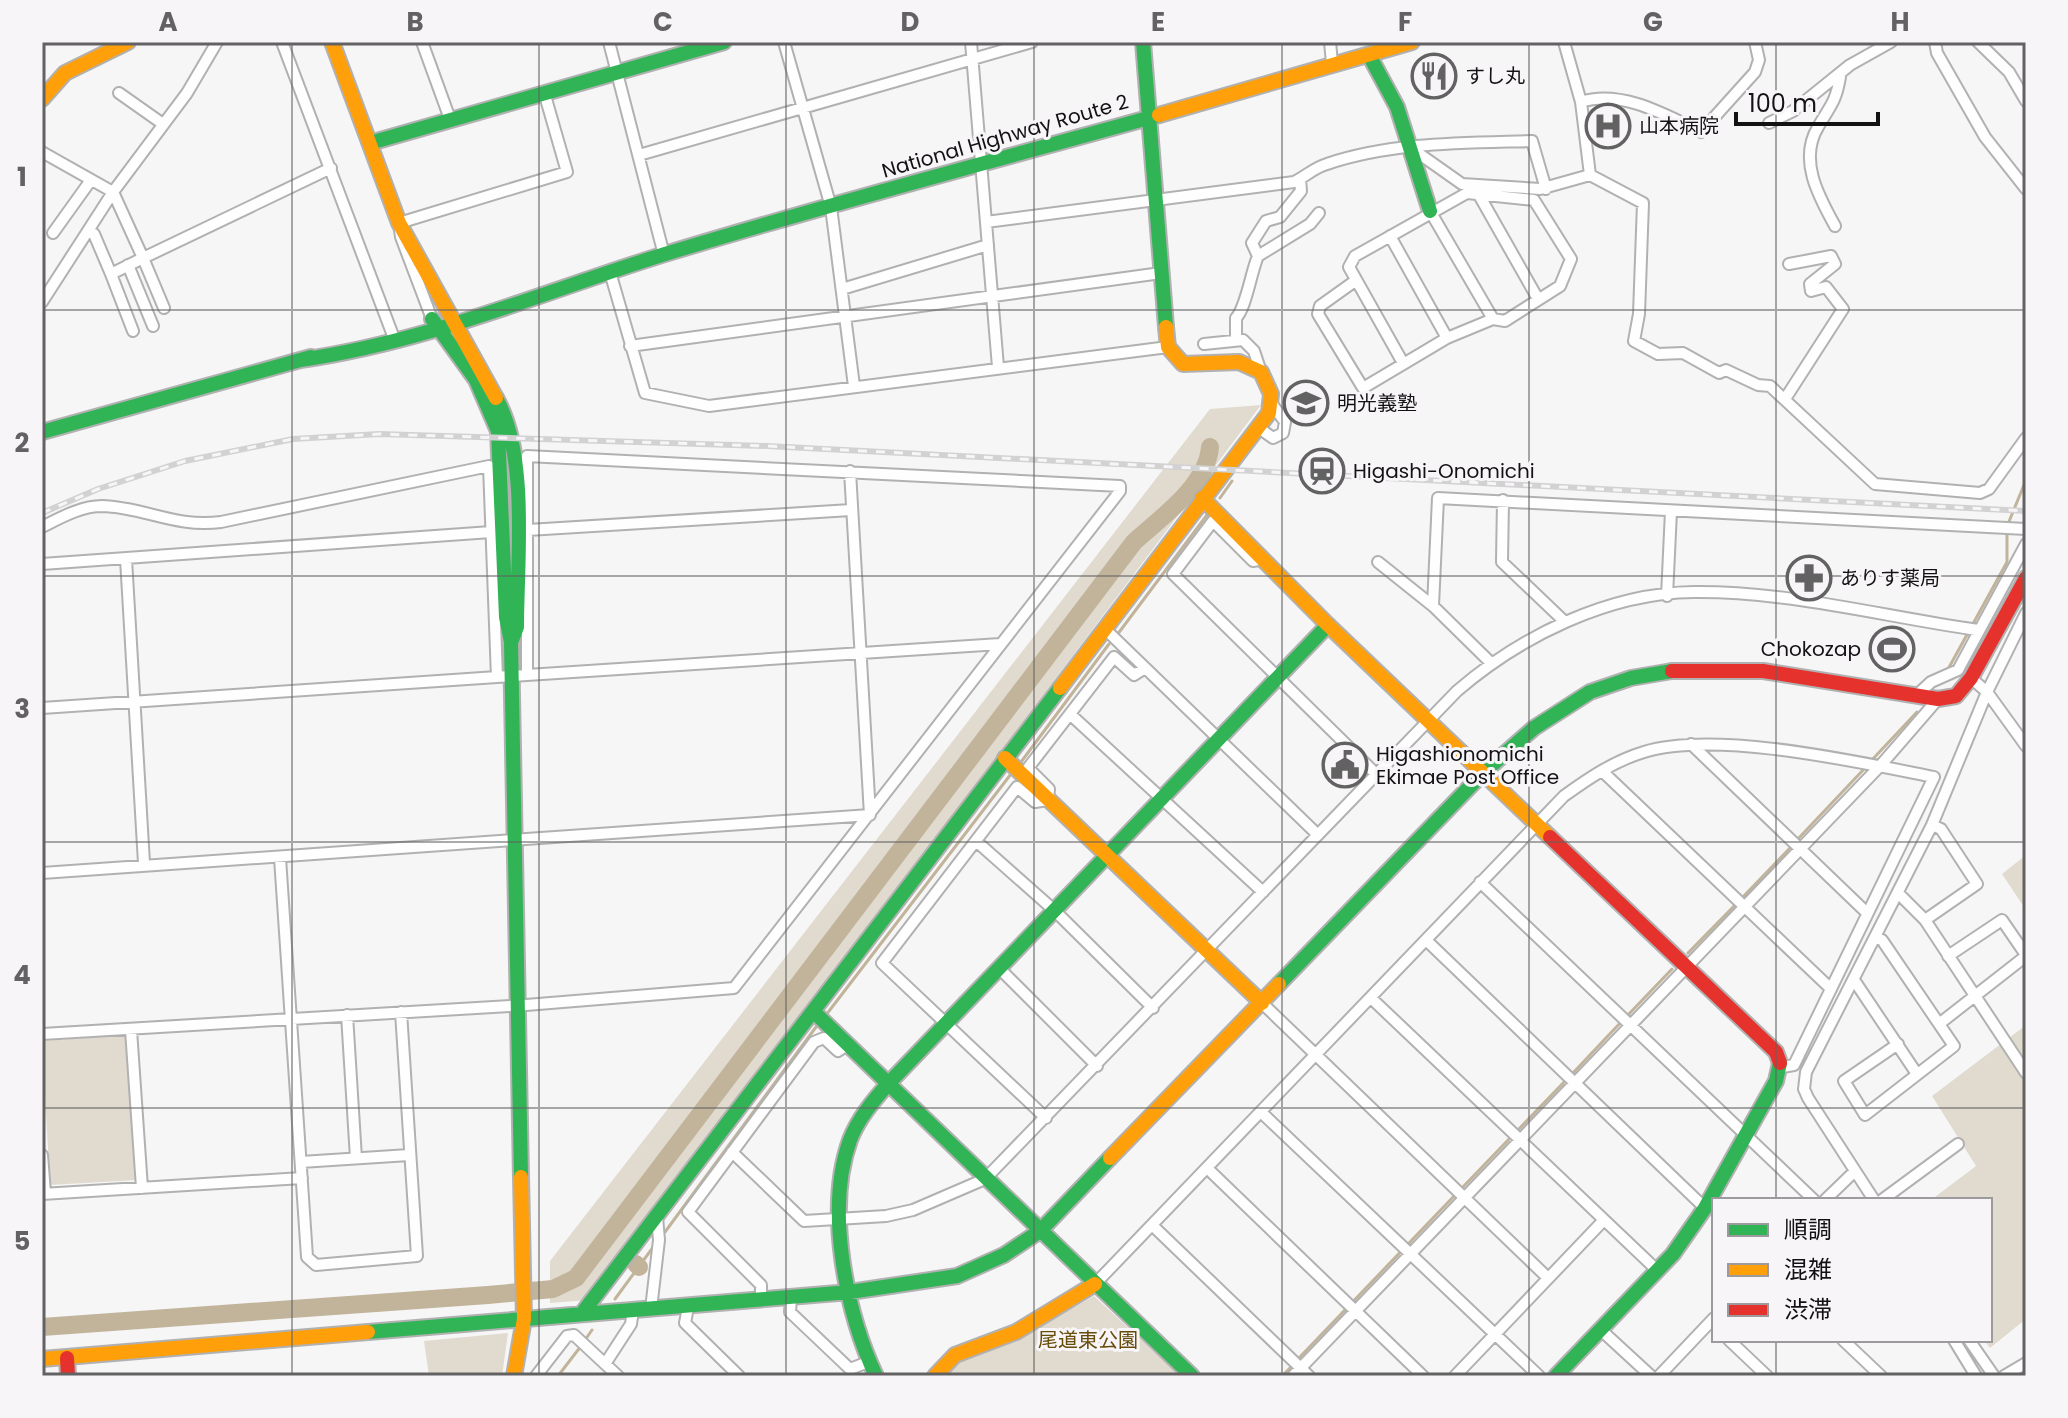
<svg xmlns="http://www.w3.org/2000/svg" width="2068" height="1418" font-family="Poppins,'Noto Sans JP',sans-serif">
	<rect width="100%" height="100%" fill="#f7f6f7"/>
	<path fill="#e1dace" d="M1261,405L589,1300L550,1303V1261L1210,409Z
		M2026,855V910L2002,874Z
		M2026,1025V1319L1990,1348L1984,1340H1990V1200H1931L1976,1166L1932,1096Z
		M126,1035L136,1180L50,1185L42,1041Z
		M1094,1296L1180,1376H944L964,1359L1032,1331Z
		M508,1333L502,1376H429L424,1341Z"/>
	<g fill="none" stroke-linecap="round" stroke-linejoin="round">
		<path stroke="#c1b49b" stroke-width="3" d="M1220,498L1232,481
			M2008,524L2026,480
			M1117,635L1207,515
			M1947,671L2007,562V531
			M1021,762L1109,644
			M1870,762L1917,712
			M1796,841L1865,768
			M1741,899L1791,847
			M1688,953L1736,904
			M826,1015L1011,774
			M1627,1016L1672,969
			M1572,1074L1622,1021
			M1517,1131L1567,1079
			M1461,1189L1511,1137
			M665,1232L816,1027
			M615,1299L654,1246
			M585,1340L592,1330
			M1298,1359L1456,1194
			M558,1376L581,1346
			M1282,1376L1293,1365"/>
		<path stroke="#c1b49b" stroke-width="18" d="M636,1264L639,1267
			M42,1327L488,1295L553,1289L576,1278L1134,542C1160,518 1207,486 1210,447"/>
		<g stroke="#b2b1b2" stroke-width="14">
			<path id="street" d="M282,42L392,333
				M422,42L450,119
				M609,42L664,255
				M784,42L831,207L854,386
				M971,42L998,367
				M1330,42L1332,63
				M1935,42L1937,53L1985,137L2026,189
				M1978,42L2009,72L2026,101
				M119,93L163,124
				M1581,102C1621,89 1666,115 1701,132L1755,72L1759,60L1755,42
				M1769,123L1793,111L1850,65L1891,42
				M1411,148L1462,184L1540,189L1590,175L1581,102L1564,42
				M42,152L113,192L143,258L331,168
				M639,155L1032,42
				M1590,175L1643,203L1639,314L1634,341L1658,354L1683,353L1719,373L1726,370L1758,385L1770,386L1875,484L1980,493L1989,489L2026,438
				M1479,195L1538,299
				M986,222L1294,182C1305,177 1315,167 1327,164C1392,142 1464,143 1532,141L1546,189
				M1835,226C1819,197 1798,160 1818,127C1830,106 1836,102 1840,77
				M88,232L94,234L111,274L143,258L164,308
				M53,233L91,180
				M1390,236L1447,338
				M1258,256L1310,224L1319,213
				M128,265L153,326
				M610,272L645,393L709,406L1168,347
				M111,274L133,331
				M1355,281L1320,306L1318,314L1363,388L1447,338L1493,319
				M842,289L988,245
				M42,302L113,192L187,93L217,42
				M432,319L401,237L399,223L567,172L544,92
				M1236,339V318C1246,308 1251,272 1258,256L1252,243L1266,221L1280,217L1301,191L1300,179
				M1204,344L1243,340L1254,351L1261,372
				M630,346L1161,273
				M1403,363L1349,267L1355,256L1467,193L1534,200L1571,259L1560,286L1505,321L1493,319L1430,211
				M1785,399L1843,309L1826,287L1811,291L1810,284L1835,264L1831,256L1789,264
				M1259,428L1273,438L1283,433L1285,422L1272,404
				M1503,500L1502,562L1565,622
				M42,527C60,518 81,506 102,506C144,507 175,528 221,522L489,466L497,677L527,675V456L1120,486V491L734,988L526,1005L42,1034
				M528,530L851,510
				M126,559L144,863
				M1264,559L1253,561L1213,521L1173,574L1376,774
				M1378,562L1433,606L1490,662
				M42,564L491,532
				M1667,596L1671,511
				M1433,606L1438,498L2026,529
				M1104,628L1318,835
				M527,675L1000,644
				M1971,678L1987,692L2026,746
				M1917,695L1931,682L1958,670L2026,544
				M42,708L497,677
				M1071,715L1263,892
				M1691,744L1866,912
				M1602,771L1829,987
				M976,841L1055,911L1153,1008
				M280,858L307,1257L316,1265L417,1256L401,1012
				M42,873L870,815L850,471
				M1480,882L1814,1200
				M1898,893L1925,920L2026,1073
				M1925,920L1977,884L1941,829L1932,825
				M1875,938L1882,940L1954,1046L1865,1115L1844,1081L1898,1044
				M1426,940L1705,1208
				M1948,956L2002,920L2026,955
				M999,968L1097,1066
				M1854,980L1917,1074
				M1371,998L1658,1271
				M1262,1003L1548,1278
				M347,1015L356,1158
				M1939,1024L2026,956
				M131,1030L142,1188
				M1262,1113L1539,1376
				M1046,1118L882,963L1017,787L1035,802L1048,800L1049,789L1028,768L1114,657L1134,675L1145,668
				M732,1152L804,1221L886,1216L913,1210L985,1179L1457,691C1521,636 1608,593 1694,592C1789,591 1885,617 1978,630
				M42,1155L45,1193
				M301,1162L409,1155
				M1208,1169L1423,1376
				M42,1194L302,1178
				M1825,1200L1854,1172
				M1874,1200L1808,1098L1804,1089L1806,1072L1932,825L1987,692L2026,613
				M1882,1200L1958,1144
				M1152,1225L1309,1376
				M1095,1284L1564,796C1589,778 1614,761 1644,752C1716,730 1858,762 1934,777L1794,1065L1782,1067
				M791,1299L790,1312L850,1369L868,1362
				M761,1301V1285L688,1212L814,1042L824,1038L838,1051L846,1046
				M688,1307L685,1323L739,1376
				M651,1309L659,1240L657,1217
				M1601,1330L1651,1376
				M1729,1340L1767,1376
				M1843,1340L1881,1376
				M1954,1340L1976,1376
				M1969,1340L1994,1376
				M605,1364L631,1324L633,1310
				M536,1376L567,1336L574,1335L618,1376
				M1293,1376L1880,766L1938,699
				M1455,1376L1603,1221
				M1659,1376L1714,1318
				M2004,1376L2026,1363"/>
		</g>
		<g stroke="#b2b1b2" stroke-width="18">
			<path id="fast" d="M1143,42L1166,327
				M1369,55L1397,107L1430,211
				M370,143L724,42
				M432,319L476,380L498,431L506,617L511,642L521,1177
				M300,360C427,342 543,292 665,254C828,204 994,161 1159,115
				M496,398C529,456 517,560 517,627L512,640
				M42,432L311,357
				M1279,984L1484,772L1534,728L1590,692L1631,678L1672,671
				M813,1011L1192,1376
				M583,1312L1060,688
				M368,1332L850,1292L957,1276L1004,1255L1040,1231L1110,1158
				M876,1376C846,1312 825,1209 850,1140C858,1119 873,1101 888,1084L1328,625
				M1556,1376L1673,1254L1705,1208L1776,1081L1780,1063"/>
		</g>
		<g stroke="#b2b1b2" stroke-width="18">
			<path id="slow" d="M332,42L399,223L496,398
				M42,99L65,73L128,42
				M1159,115L1412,42
				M1202,498L1328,625L1550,837
				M1060,688L1269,413L1271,394L1261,372L1239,362L1183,364L1168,347L1166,327
				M1005,758L1262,1003
				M1110,1158L1279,984
				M42,1359L368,1332
				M514,1376L524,1319L521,1177
				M935,1376L955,1355L1016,1332L1095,1284"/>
		</g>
		<g stroke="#b2b1b2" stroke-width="18">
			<path id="jam" d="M1672,671H1763L1938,699L1956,696L1971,678L2026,578
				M1550,837L1776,1052L1780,1063
				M67,1358L68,1376"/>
		</g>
		<use href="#street" stroke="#fefefe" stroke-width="10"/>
		<use href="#fast" stroke="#30b455" stroke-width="14"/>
		<use href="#slow" stroke="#ff9f0a" stroke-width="14"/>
		<use href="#jam" stroke="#e5322d" stroke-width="14"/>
		<g stroke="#d3d2d3" stroke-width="6">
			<path id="rail" d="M42,513L98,489L185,461L293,439L379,434L767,446L2026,511"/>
		</g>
		<use href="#rail" stroke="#f8f5f8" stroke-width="3" stroke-dasharray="9" stroke-linecap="butt"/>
	</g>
	<path fill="none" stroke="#636263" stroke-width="2" stroke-opacity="0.55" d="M292,42V1376M539,42V1376M786,42V1376M1034,42V1376M1282,42V1376M1529,42V1376M1776,42V1200M42,310H2026M42,576H2026M42,842H2026M42,1108H2026M1776,1340V1376"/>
	<defs>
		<g id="restaurant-ring" transform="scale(2.3)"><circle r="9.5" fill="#f8f5f8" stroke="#636263" stroke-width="1.5"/><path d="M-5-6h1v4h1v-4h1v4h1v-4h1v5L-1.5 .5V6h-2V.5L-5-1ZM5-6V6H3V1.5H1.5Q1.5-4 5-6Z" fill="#636263"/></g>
		<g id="hospital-ring" transform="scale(2.3)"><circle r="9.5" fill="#f8f5f8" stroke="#636263" stroke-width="1.5"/><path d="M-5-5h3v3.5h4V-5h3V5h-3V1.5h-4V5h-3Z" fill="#636263"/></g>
		<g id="school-ring" transform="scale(2.3)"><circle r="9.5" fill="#f8f5f8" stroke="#636263" stroke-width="1.5"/><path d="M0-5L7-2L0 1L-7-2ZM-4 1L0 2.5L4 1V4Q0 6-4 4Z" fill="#636263"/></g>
		<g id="station-ring" transform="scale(2.3)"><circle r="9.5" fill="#f8f5f8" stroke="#636263" stroke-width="1.5"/><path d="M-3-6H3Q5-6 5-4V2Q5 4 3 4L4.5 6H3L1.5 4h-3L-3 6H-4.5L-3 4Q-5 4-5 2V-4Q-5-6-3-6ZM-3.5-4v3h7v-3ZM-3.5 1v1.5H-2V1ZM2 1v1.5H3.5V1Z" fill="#636263"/></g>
		<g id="pharmacy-ring" transform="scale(2.3)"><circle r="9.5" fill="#f8f5f8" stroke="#636263" stroke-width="1.5"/><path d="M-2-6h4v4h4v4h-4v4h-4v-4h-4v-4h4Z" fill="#636263"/></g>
		<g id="stadium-ring" transform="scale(2.3)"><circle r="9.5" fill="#f8f5f8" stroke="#636263" stroke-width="1.5"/><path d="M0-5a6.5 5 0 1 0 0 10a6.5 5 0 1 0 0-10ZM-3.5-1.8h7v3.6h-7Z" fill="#636263"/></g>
		<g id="civic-ring" transform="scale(2.3)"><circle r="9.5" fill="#f8f5f8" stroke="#636263" stroke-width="1.5"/><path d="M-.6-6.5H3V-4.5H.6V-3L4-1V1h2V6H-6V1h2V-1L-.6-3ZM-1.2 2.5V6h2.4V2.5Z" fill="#636263"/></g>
	</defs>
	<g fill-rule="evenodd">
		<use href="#restaurant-ring" x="1434" y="76"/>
		<use href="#hospital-ring" x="1608" y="126"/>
		<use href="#school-ring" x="1306" y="403"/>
		<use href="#station-ring" x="1322" y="471"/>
		<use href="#pharmacy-ring" x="1809" y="578"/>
		<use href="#stadium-ring" x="1892" y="649"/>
		<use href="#civic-ring" x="1345" y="765"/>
	</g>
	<g text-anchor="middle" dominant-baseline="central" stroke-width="6" stroke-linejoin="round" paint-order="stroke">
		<g font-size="20" fill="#131213" stroke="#f8f5f8" text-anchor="start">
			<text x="1465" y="76">すし丸</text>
			<text x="1639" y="126">山本病院</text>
			<text x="1337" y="403">明光義塾</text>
			<text x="1353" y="471">Higashi-Onomichi</text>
			<text x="1840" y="578">ありす薬局</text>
			<text x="1861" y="649" text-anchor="end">Chokozap</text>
			<text x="1376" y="754">Higashionomichi<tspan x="1376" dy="23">Ekimae Post Office</tspan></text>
		</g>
		<g font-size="20" fill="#131213" stroke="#f8f5f8">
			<text transform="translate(1005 136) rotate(-16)">National Highway Route 2</text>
		</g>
		<g font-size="20" fill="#674d0a" stroke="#f8f5f8">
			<text x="1088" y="1340">尾道東公園</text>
		</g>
	</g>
	<rect width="2068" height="1418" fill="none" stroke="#f8f5f8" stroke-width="88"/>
	<rect x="1712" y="1198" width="280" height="144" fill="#f8f5f8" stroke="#9c9a9c" stroke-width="2"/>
	<rect x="1728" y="1224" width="40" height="12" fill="#30b455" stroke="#9c9a9c" stroke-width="2"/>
	<text x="1784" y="1238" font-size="24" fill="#131213">順調</text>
	<rect x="1728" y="1264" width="40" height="12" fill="#ff9f0a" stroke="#9c9a9c" stroke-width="2"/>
	<text x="1784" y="1278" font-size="24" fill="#131213">混雑</text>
	<rect x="1728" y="1304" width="40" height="12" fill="#e5322d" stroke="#9c9a9c" stroke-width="2"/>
	<text x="1784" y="1318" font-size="24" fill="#131213">渋滞</text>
	<path d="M1736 112v12h142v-12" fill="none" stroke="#131213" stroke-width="4"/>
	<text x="1748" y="112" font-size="24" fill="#131213" stroke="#f8f5f8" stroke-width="6" paint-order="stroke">100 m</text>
	<rect x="44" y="44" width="1980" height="1330" fill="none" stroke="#636263" stroke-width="3"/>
	<g font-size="26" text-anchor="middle" font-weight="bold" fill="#636263">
		<text x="168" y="31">A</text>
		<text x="415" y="31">B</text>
		<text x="663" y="31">C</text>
		<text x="910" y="31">D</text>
		<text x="1158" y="31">E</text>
		<text x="1405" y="31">F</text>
		<text x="1653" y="31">G</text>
		<text x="1900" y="31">H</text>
		<text x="22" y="186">1</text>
		<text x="22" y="452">2</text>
		<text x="22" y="718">3</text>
		<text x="22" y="984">4</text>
		<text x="22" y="1250">5</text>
	</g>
</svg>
